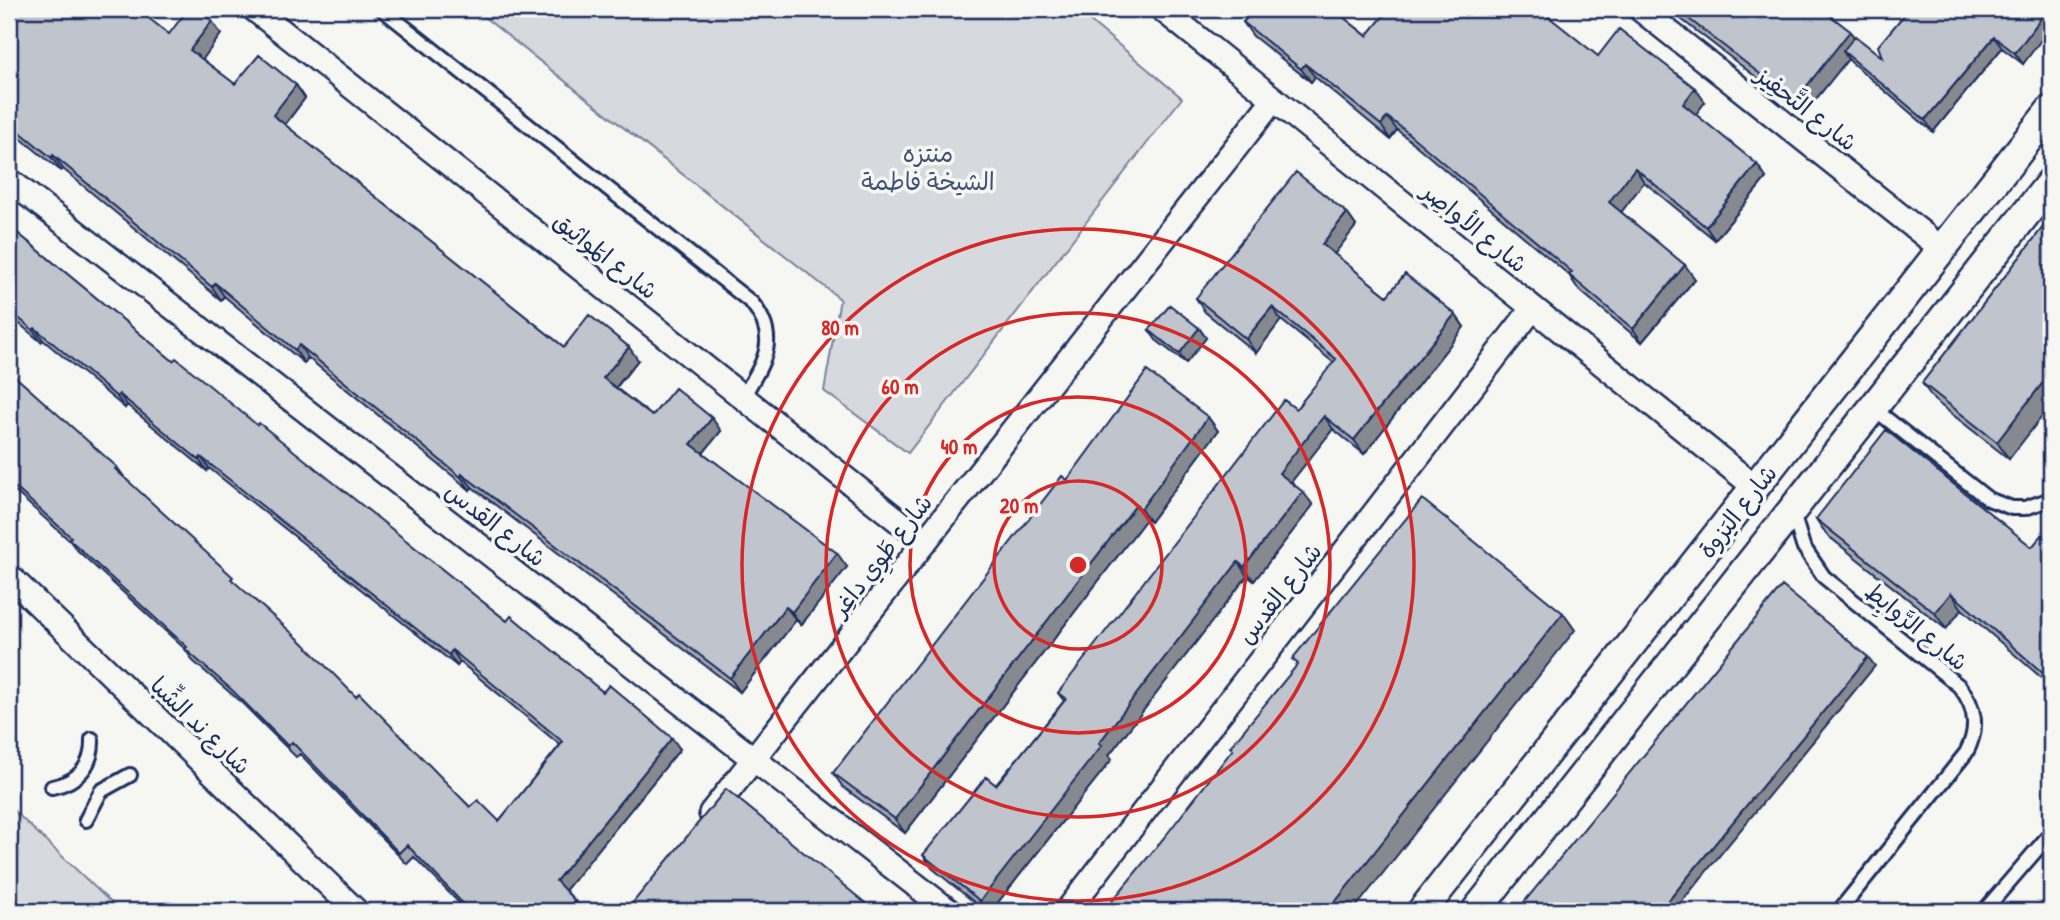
<svg xmlns="http://www.w3.org/2000/svg" width="2060" height="920" font-family="'Patrick Hand','Playpen Sans Arabic',sans-serif">
	<rect width="100%" height="100%" fill="#f6f6f2"/>
	<filter id="ink" filterUnits="userSpaceOnUse"><feTurbulence type="fractalNoise" baseFrequency=".0143" numOctaves="2"/><feDisplacementMap in="SourceGraphic" scale="14" xChannelSelector="R" yChannelSelector="G"/><feConvolveMatrix kernelMatrix="1 2 1 2 8 2 1 2 1" color-interpolation-filters="sRGB"/></filter>
	<g filter="url(#ink)">
		<path fill="#d6d9dd" stroke="#78849e" stroke-width="2" d="M474,9H1076L1182,98L908,453L824,391L840,299Z
			M9,806L120,911H9Z"/>
		<g fill="none" stroke-linecap="round" stroke-linejoin="round">
			<g stroke="#1b2f5e" stroke-width="18">
				<path id="service" d="M382,9L752,303C781,339 763,363 743,397
					M1873,408L1988,499L2012,508H2025L2051,499
					M1793,513L1803,546L1824,577L1959,686C1976,706 1979,729 1966,753L1839,911
					M52,787C78,782 93,765 92,739
					M86,820L101,791L130,775
					M1984,911L2051,833"/>
			</g>
			<g stroke="#1b2f5e" stroke-width="28">
				<path id="minor" d="M254,9L925,542
					M1162,9L1755,487
					M1640,9L1942,249
					M9,180L949,911
					M9,576L356,911
					M711,813L1274,99
					M1067,911L1533,308"/>
			</g>
			<g stroke="#1b2f5e" stroke-width="33">
				<path id="tertiary" d="M1422,911L2051,110
					M1476,911L2051,182"/>
			</g>
			<use href="#service" stroke="#f6f6f2" stroke-width="12"/>
			<use href="#minor" stroke="#f6f6f2" stroke-width="23"/>
			<use href="#tertiary" stroke="#f6f6f2" stroke-width="28"/>
		</g>
		<path fill="#a5a9b0" stroke="#1b2f5e" stroke-width="2" d="M9,9L169,34H221L202,59L235,84L296,85L305,98L285,125L564,347L638,360L616,388L652,416L721,431L703,453L847,567L801,625L796,620L740,692L472,487L470,490L308,358L304,363L224,296L221,300L63,169L61,171L9,129Z
			M1234,9H1349L1343,17L1367,36L1598,56L1705,102L1695,114L1766,178L1715,240L1644,182L1621,212L1695,279L1642,342L1578,289L1569,275L1412,142L1397,130L1390,139L1315,77L1311,82L1253,36L1243,22L1246,19Z
			M1668,9H1822L1854,37L1882,57L2051,9L2023,64L2002,48L1933,132L1851,62L1848,59L1804,114Z
			M1347,213L1356,226L1334,254L1387,296L1455,314L1464,327L1364,454L1333,429L1291,482L1313,505L1254,581L1247,576L1109,755L1112,759L991,911H985L932,868L923,855L996,785L1064,701L1058,693L1296,409L1334,363L1281,320L1256,353L1205,312L1196,298Z
			M2051,217L2009,459L1934,400L1922,383Z
			M9,226L173,361L507,621L680,749L565,890L575,901L583,911H467L414,857L407,864L300,754L296,757L241,702L193,661L185,649L77,550L69,540L9,486V368L11,371L10,372L356,697L470,807L499,821L560,745L460,662L457,666L209,468L207,471L127,405L125,408L43,340L41,342L9,315Z
			M1199,328L1206,338L1186,363L1156,340L1149,330Z
			M1208,417L1218,431L1150,522L1146,519L905,833L843,787L833,773L1067,480Z
			M1816,519L2032,547L2051,543V686L1962,609L1946,629L1827,535Z"/>
		<path fill="#868990" stroke="#1b2f5e" stroke-width="2" d="M1332,9H1349L1340,20Z
			M2048,9H2051V27L2023,64L2015,53Z
			M212,21L221,34L200,63L190,50Z
			M1850,31L1859,45L1843,51L1848,59L1804,114L1795,101Z
			M1994,37L2002,48L1933,132L1925,120Z
			M1305,64L1315,77L1311,82L1301,69Z
			M296,85L305,98L282,128L273,115Z
			M1695,88L1705,102L1693,118L1683,104Z
			M1387,117L1397,130L1390,139L1381,125Z
			M53,155L63,169L61,171L52,158Z
			M1757,164L1766,178L1715,240L1706,227Z
			M1635,168L1644,182L1619,215L1609,202Z
			M1347,213L1356,226L1332,257L1322,244Z
			M1685,265L1695,279L1642,342L1633,329Z
			M215,283L224,296L221,300L212,287Z
			M1272,307L1281,320L1256,353L1246,339Z
			M1455,314L1464,327L1364,454L1354,440Z
			M35,328L43,340L41,342L33,330Z
			M1199,328L1206,338L1186,363L1179,354Z
			M299,345L308,358L304,363L295,350Z
			M629,347L638,360L613,391L603,378Z
			M2051,372V405L2009,459L1997,442Z
			M119,394L127,405L125,408L117,397Z
			M1324,416L1333,429L1288,486L1279,473Z
			M1208,417L1218,431L1150,522L1141,509Z
			M712,418L721,431L700,457L691,444Z
			M201,457L209,468L207,471L199,460Z
			M117,467L125,478L115,469Z
			M462,474L472,487L470,490L461,477Z
			M1303,492L1313,505L1254,581L1244,567Z
			M1136,505L1146,519L905,833L895,819Z
			M837,553L847,567L801,625L792,612Z
			M1238,562L1247,576L1109,755L1112,759L991,911H987L980,901L1099,743Z
			M1951,593L1962,609L1946,629L1935,613Z
			M786,607L796,620L740,692L730,678Z
			M1563,613L1575,630L1353,911H1328Z
			M452,650L460,662L457,666L449,655Z
			M1868,657L1875,666L1674,911H1660Z
			M672,738L680,749L564,892L556,881Z"/>
		<path fill="#c0c4cd" stroke="#1b2f5e" stroke-width="2" d="M9,9H137L169,34L188,9H197L212,21L190,50L235,84L259,55L296,85L273,115L564,347L589,315L629,347L603,378L652,416L675,388L712,418L691,444L837,553L792,612L786,607L730,678L462,474L461,477L299,345L295,350L215,283L212,287L53,155L52,158L9,123Z
			M1241,9H1333L1367,36L1389,9H1539L1598,56L1619,29L1695,88L1683,104L1757,164L1706,227L1635,168L1609,202L1685,265L1633,329L1569,275L1572,272L1402,128L1387,117L1381,125L1305,64L1301,69L1243,22L1249,16Z
			M1676,9H1822L1850,31L1795,101Z
			M1909,9H2048L2015,53L1994,37L1925,120L1843,51L1855,36L1882,57L1878,46Z
			M1296,172L1347,213L1322,244L1387,296L1405,274L1455,314L1354,440L1324,416L1279,473L1303,492L1244,567L1238,562L1099,743L1102,745L980,901L923,855L986,777L996,785L1066,699L1058,693L1284,400L1296,409L1336,359L1272,307L1246,339L1196,298Z
			M2051,217V372L1997,442L1922,383Z
			M9,226L173,361L176,358L257,425L259,423L507,621L511,616L603,692L609,685L672,738L556,881L575,901L564,911H470L407,845L399,853L292,742L288,746L233,691L185,649L187,647L69,539L71,537L9,482V371L117,467L115,469L233,577L231,579L302,642L356,697L359,693L470,807L478,800L499,821L563,742L452,650L449,655L201,457L199,460L119,394L117,397L35,328L33,330L9,310Z
			M1170,305L1199,328L1179,354L1149,330Z
			M1147,371L1208,417L1141,509L1136,505L895,819L833,773L1062,476L1067,480Z
			M1886,430L2032,547L2042,535L2051,543V680L1951,593L1935,613L1816,519Z
			M1422,499L1563,613L1328,911H1104L1167,834L1233,749L1230,747L1298,664L1292,659Z
			M1782,586L1868,657L1660,911H1525L1520,907Z
			M726,789L875,911H626Z"/>
	</g>
	<g fill="none" stroke="#d62828" stroke-width="3.5">
		<circle cx="1078" cy="565" r="84"/>
		<circle cx="1078" cy="565" r="168"/>
		<circle cx="1078" cy="565" r="252"/>
		<circle cx="1078" cy="565" r="336"/>
	</g>
	<g text-anchor="middle" dominant-baseline="central" stroke-width="7" stroke-linejoin="round" paint-order="stroke">
		<g font-size="24" fill="#1b2f5e" stroke="#f6f6f2">
			<text transform="translate(1807 108) rotate(38)">شارع التَّحفِيز</text>
			<text transform="translate(1475 227) rotate(39)">شارع الأواصِر</text>
			<text transform="translate(606 255) rotate(38)">شارع المَواثِيق</text>
			<text transform="translate(1737 511) rotate(-52)">شارع اليَزوة</text>
			<text transform="translate(496 524) rotate(38)">شارع القدس</text>
			<text transform="translate(881 555) rotate(-52)">شارع طَوِي داغِر</text>
			<text transform="translate(1279 593) rotate(-52)">شارع القدس</text>
			<text transform="translate(1917 626) rotate(39)">شارع الرَّوابِط</text>
			<text transform="translate(201 725) rotate(44)">شارع ند الشِّبا</text>
		</g>
		<g font-size="24" fill="#405177" stroke="#f6f6f2">
			<text x="928" y="153">منتزه<tspan x="928" dy="28">الشيخة فاطمة</tspan></text>
		</g>
	</g>
	<circle cx="1078" cy="565" r="10" fill="#d62828" stroke="#f6f6f2" stroke-width="3.5"/>
	<g font-size="21" text-anchor="middle" font-weight="bold" fill="#d62828" stroke="#f6f6f2" stroke-width="7" stroke-linejoin="round" paint-order="stroke">
		<text x="840" y="335">80 m</text>
		<text x="900" y="394">60 m</text>
		<text x="959" y="454">40 m</text>
		<text x="1019" y="513">20 m</text>
	</g>
	<rect width="2060" height="920" fill="none" stroke="#f6f6f2" stroke-width="35"/>
	<rect x="18" y="18" width="2025" height="885" fill="none" stroke="#1b2f5e" stroke-width="2.5" filter="url(#ink)"/>
</svg>
